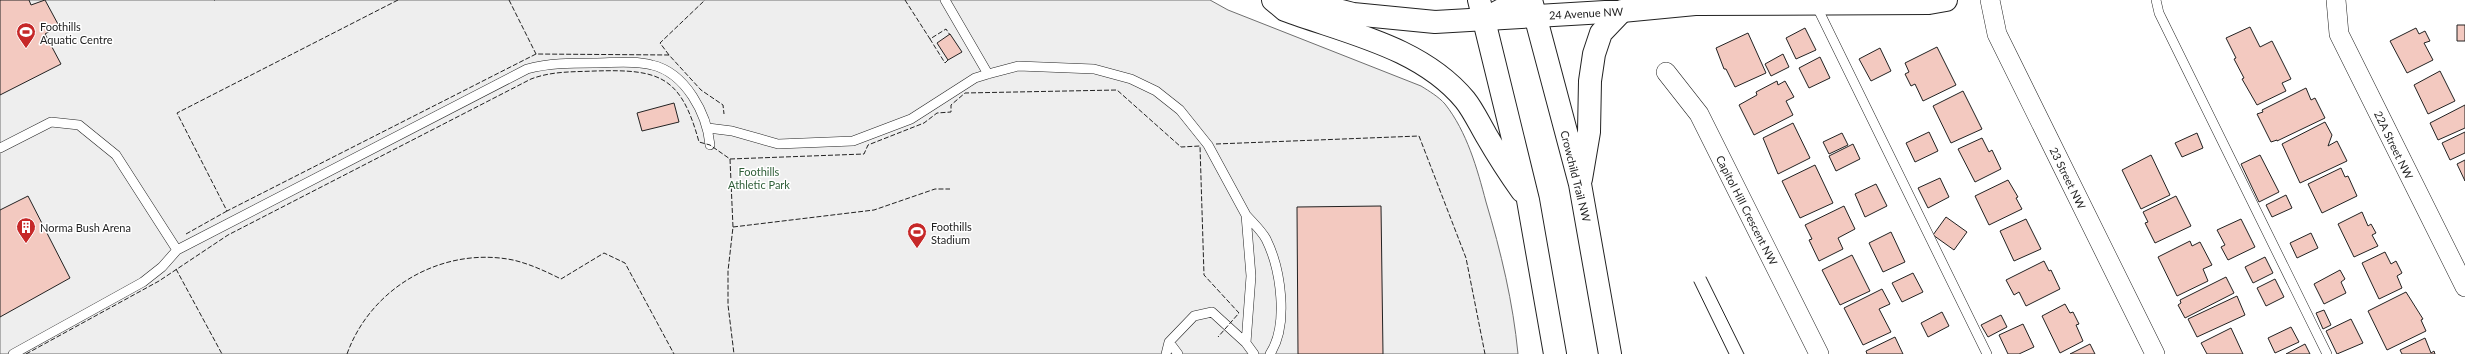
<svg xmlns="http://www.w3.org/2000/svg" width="2465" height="354" font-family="Lato,sans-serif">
	<rect width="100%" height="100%" fill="#fff"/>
	<path fill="#eee" stroke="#6f6f6f" d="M0,0H1210L1228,10L1421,86C1429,91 1439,97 1445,104C1467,132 1477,168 1486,202C1501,252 1513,302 1518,354H0Z"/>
	<path fill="#f3c9c0" stroke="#222" d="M0,0H29L31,5L45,0L59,26L45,34L61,64L0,95Z
		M2457,25H2465V41H2457Z
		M2250,27L2260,47L2272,41L2291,79L2282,83L2286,91L2257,105L2242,79L2244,78L2234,59L2236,58L2226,38Z
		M1805,28L1816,50L1796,59L1786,38Z
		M2416,28L2419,34L2425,31L2430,41L2424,43L2433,60L2407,73L2390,41Z
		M1748,33L1766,73L1735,87L1726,69H1724L1716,48Z
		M950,34L962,52L948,60L937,43Z
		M1937,47L1956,85L1923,101L1915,84L1911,86L1905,74L1909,72L1905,63Z
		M1880,48L1891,71L1871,81L1859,59Z
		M1783,54L1789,67L1771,76L1765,64Z
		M1820,57L1830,78L1809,88L1799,68Z
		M2440,71L2455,101L2428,114L2414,85Z
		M1777,81L1778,85L1785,81L1794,97L1786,101L1793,115L1754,135L1739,105L1757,95L1756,92Z
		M2306,88L2311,100L2315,98L2325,118L2277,141V140L2271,142L2257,114L2263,112L2262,110Z
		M1963,91L1982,129L1951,143L1933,106Z
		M674,103L679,122L642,131L637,113Z
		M2465,105V128L2438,140L2430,123Z
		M2325,122L2332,135L2328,146L2337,141L2347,161L2300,183L2282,144Z
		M1793,123L1810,158L1778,174L1763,138Z
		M1929,132L1938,151L1915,162L1906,143Z
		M2465,132V153L2450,160L2442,143Z
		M1842,133L1848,145L1829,154L1823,142Z
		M2197,133L2203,148L2182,157L2175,143Z
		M1982,138L1989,152L1992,150L2001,169L1975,182L1958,149Z
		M1853,144L1860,159L1836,171L1829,156Z
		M2151,155L2170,195L2141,209L2122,170Z
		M2260,155L2279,192L2259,202L2241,164Z
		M2465,160V181L2457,164Z
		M1815,165L1833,203L1800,218L1782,181Z
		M2341,168L2345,177L2348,176L2357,196L2322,213L2308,184Z
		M1940,178L1949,197L1928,208L1918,188Z
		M2008,180L2018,197L2016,198L2022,209L1989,225L1975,196Z
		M1876,184L1887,206L1865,217L1855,194Z
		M2286,195L2292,208L2272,217L2266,205Z
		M28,196L70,278L0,317V210Z
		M2176,196L2191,226L2155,243L2145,223L2148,222L2143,212Z
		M1381,206L1383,354H1298L1297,207Z
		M1844,206L1855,229L1838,238L1843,249L1819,261L1809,240L1812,239L1805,225Z
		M2362,212L2368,226L2371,224L2376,233L2372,235L2378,246L2354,257L2338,224Z
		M1946,217L1967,232L1954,250L1933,235Z
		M2026,219L2041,249L2014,261L2000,231Z
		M2241,219L2255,247L2228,260L2221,247L2225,245L2217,230Z
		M1891,232L1905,262L1883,272L1869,243Z
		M2311,233L2318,248L2297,258L2290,243Z
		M2190,241L2192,246L2200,242L2212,265L2203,269L2208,281L2177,296L2158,257Z
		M2385,252L2391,264L2396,261L2402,273L2397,276L2402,288L2379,299L2362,263Z
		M1852,255L1870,291L1840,305L1822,270Z
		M2265,257L2273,273L2253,283L2245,267Z
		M2044,261L2049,271L2051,270L2060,289L2026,306L2019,292L2014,295L2006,280Z
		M2340,270L2345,279L2341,282L2346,293L2324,304L2314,284Z
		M1913,273L1923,292L1902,302L1892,283Z
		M2226,277L2234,293L2185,318L2178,305L2181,303L2180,300Z
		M2275,279L2284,297L2266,306L2257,288Z
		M1882,289L1890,304L1879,309L1891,332L1863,345L1844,308Z
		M2406,292L2423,319L2421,320L2426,331L2387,350L2368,311Z
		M2237,296L2245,315L2197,337L2188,319Z
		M2065,304L2070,313L2073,312L2079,324L2076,325L2083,341L2060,353L2042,316Z
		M2324,310L2331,325L2323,329L2316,313Z
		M1942,312L1949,326L1928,337L1921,323Z
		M2001,315L2007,327L1988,337L1981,325Z
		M2351,319L2363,343L2337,354L2326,331Z
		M2023,324L2034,347L2019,354H2008L1999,335Z
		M2291,327L2299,342L2275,353L2268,338Z
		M2231,328L2243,354H2207L2201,343Z
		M1895,337L1903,354H1867L1866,351Z
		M2425,338L2431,353L2434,351L2435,354H2402L2400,350Z
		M2090,344L2095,354H2070Z
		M2305,344L2310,354H2286Z"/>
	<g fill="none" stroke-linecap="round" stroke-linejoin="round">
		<g stroke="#222" stroke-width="10">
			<path id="lane" d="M945,0L988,74
				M2156,0L2159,13L2327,354
				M1815,3L1987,354
				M708,128L732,131L778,144L853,141L911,119L975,78L988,74L1018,66L1094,69L1131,79L1156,91L1180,110L1208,145L1246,215
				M0,148L51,122L79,125L116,155L177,250
				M1169,342L1178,354
				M13,354L143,282L162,267L177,250L527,69C549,63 571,63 594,63C613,63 634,60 652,65C686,73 707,114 710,145
				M1166,354L1169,342L1194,316L1212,312L1246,343
				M1254,354L1246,343L1251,276L1246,215C1252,222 1261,230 1266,239C1281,269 1289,325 1270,354"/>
		</g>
		<g stroke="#222" stroke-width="20">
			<path id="street" d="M1990,0L1997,34L2155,354
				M2336,0L2339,34L2465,287
				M1666,72L1699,114L1819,354"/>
		</g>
		<g stroke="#222" stroke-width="24">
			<path id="secondary" d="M1299,0L1353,14L1435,22L1622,11L1695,4L1929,3L1946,0
				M1490,16L1520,0"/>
		</g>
		<g stroke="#222" stroke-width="24">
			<path id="highway" d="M1273,0L1285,10C1347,33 1421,47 1465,100C1473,110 1479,123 1486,135C1497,154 1509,173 1522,191
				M1479,0L1528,200L1555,354
				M1531,0L1580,184L1610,354
				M1581,179L1589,132L1590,81L1594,54L1601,33L1622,11"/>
		</g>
		<use href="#lane" stroke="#fff" stroke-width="9"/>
		<use href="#street" stroke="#fff" stroke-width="19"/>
		<use href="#secondary" stroke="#fff" stroke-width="22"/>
		<use href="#highway" stroke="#fff" stroke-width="22"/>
		<path stroke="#222" stroke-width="1" d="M1706,277L1744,354
			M1694,282L1729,354"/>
		<path stroke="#222" stroke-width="1" stroke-dasharray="5 2" stroke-linecap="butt" d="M214,0H215
			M398,0L177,113L227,211L536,54L669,55L701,90L723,105L724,114
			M509,0L536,54
			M905,0L930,39
			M669,55L660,43L705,0
			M948,60L945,63L930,39L946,29L950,35
			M1216,144L1419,136L1466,258L1485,354
			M730,159L733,227L728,271V305L734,354
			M733,227L874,210L935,189H950
			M186,234L227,211
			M176,269L222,354
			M26,354L159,281L228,235L531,79C552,71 573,72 595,71C660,69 681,76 699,142L710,145L730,159L864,154L868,145L924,123L937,113L951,112V105L965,93L1117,90L1181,147L1200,146L1204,275L1239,313L1218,337
			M347,354C371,287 443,246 513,260C530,264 545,271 561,279L604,253L625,263L674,354"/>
	</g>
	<defs>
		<g id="stadium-pin" transform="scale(1)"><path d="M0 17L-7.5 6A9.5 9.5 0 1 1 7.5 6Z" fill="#c62828" stroke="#fff"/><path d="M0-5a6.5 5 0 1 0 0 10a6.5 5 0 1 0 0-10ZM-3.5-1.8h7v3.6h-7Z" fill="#fff"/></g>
		<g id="building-pin" transform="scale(1)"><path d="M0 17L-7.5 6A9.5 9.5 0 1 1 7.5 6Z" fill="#c62828" stroke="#fff"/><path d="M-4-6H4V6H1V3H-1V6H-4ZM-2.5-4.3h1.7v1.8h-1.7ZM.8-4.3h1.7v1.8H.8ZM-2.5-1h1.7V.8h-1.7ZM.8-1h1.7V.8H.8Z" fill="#fff"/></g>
	</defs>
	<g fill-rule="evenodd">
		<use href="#stadium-pin" x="26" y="32"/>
		<use href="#building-pin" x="26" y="227"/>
		<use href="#stadium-pin" x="917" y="232"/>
	</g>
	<g text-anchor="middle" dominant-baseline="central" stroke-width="3" stroke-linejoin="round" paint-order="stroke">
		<g font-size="11" fill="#222" stroke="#fff">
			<text transform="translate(1586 13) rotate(-3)">24 Avenue NW</text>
			<text transform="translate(2394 145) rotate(64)">22A Street NW</text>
			<text transform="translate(1576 176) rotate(76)">Crowchild Trail NW</text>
			<text transform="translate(2068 178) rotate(64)">23 Street NW</text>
			<text transform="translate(1747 210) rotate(63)">Capitol Hill Crescent NW</text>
		</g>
		<g font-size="11" fill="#222" stroke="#fff" text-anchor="start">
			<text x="40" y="26">Foothills<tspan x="40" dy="13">Aquatic Centre</tspan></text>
			<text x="931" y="226">Foothills<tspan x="931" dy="13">Stadium</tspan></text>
			<text x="40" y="227">Norma Bush Arena</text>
		</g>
		<g font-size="11" fill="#2f5e38" stroke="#fff">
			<text x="759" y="171">Foothills<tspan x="759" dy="13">Athletic Park</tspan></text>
		</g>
	</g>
</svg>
